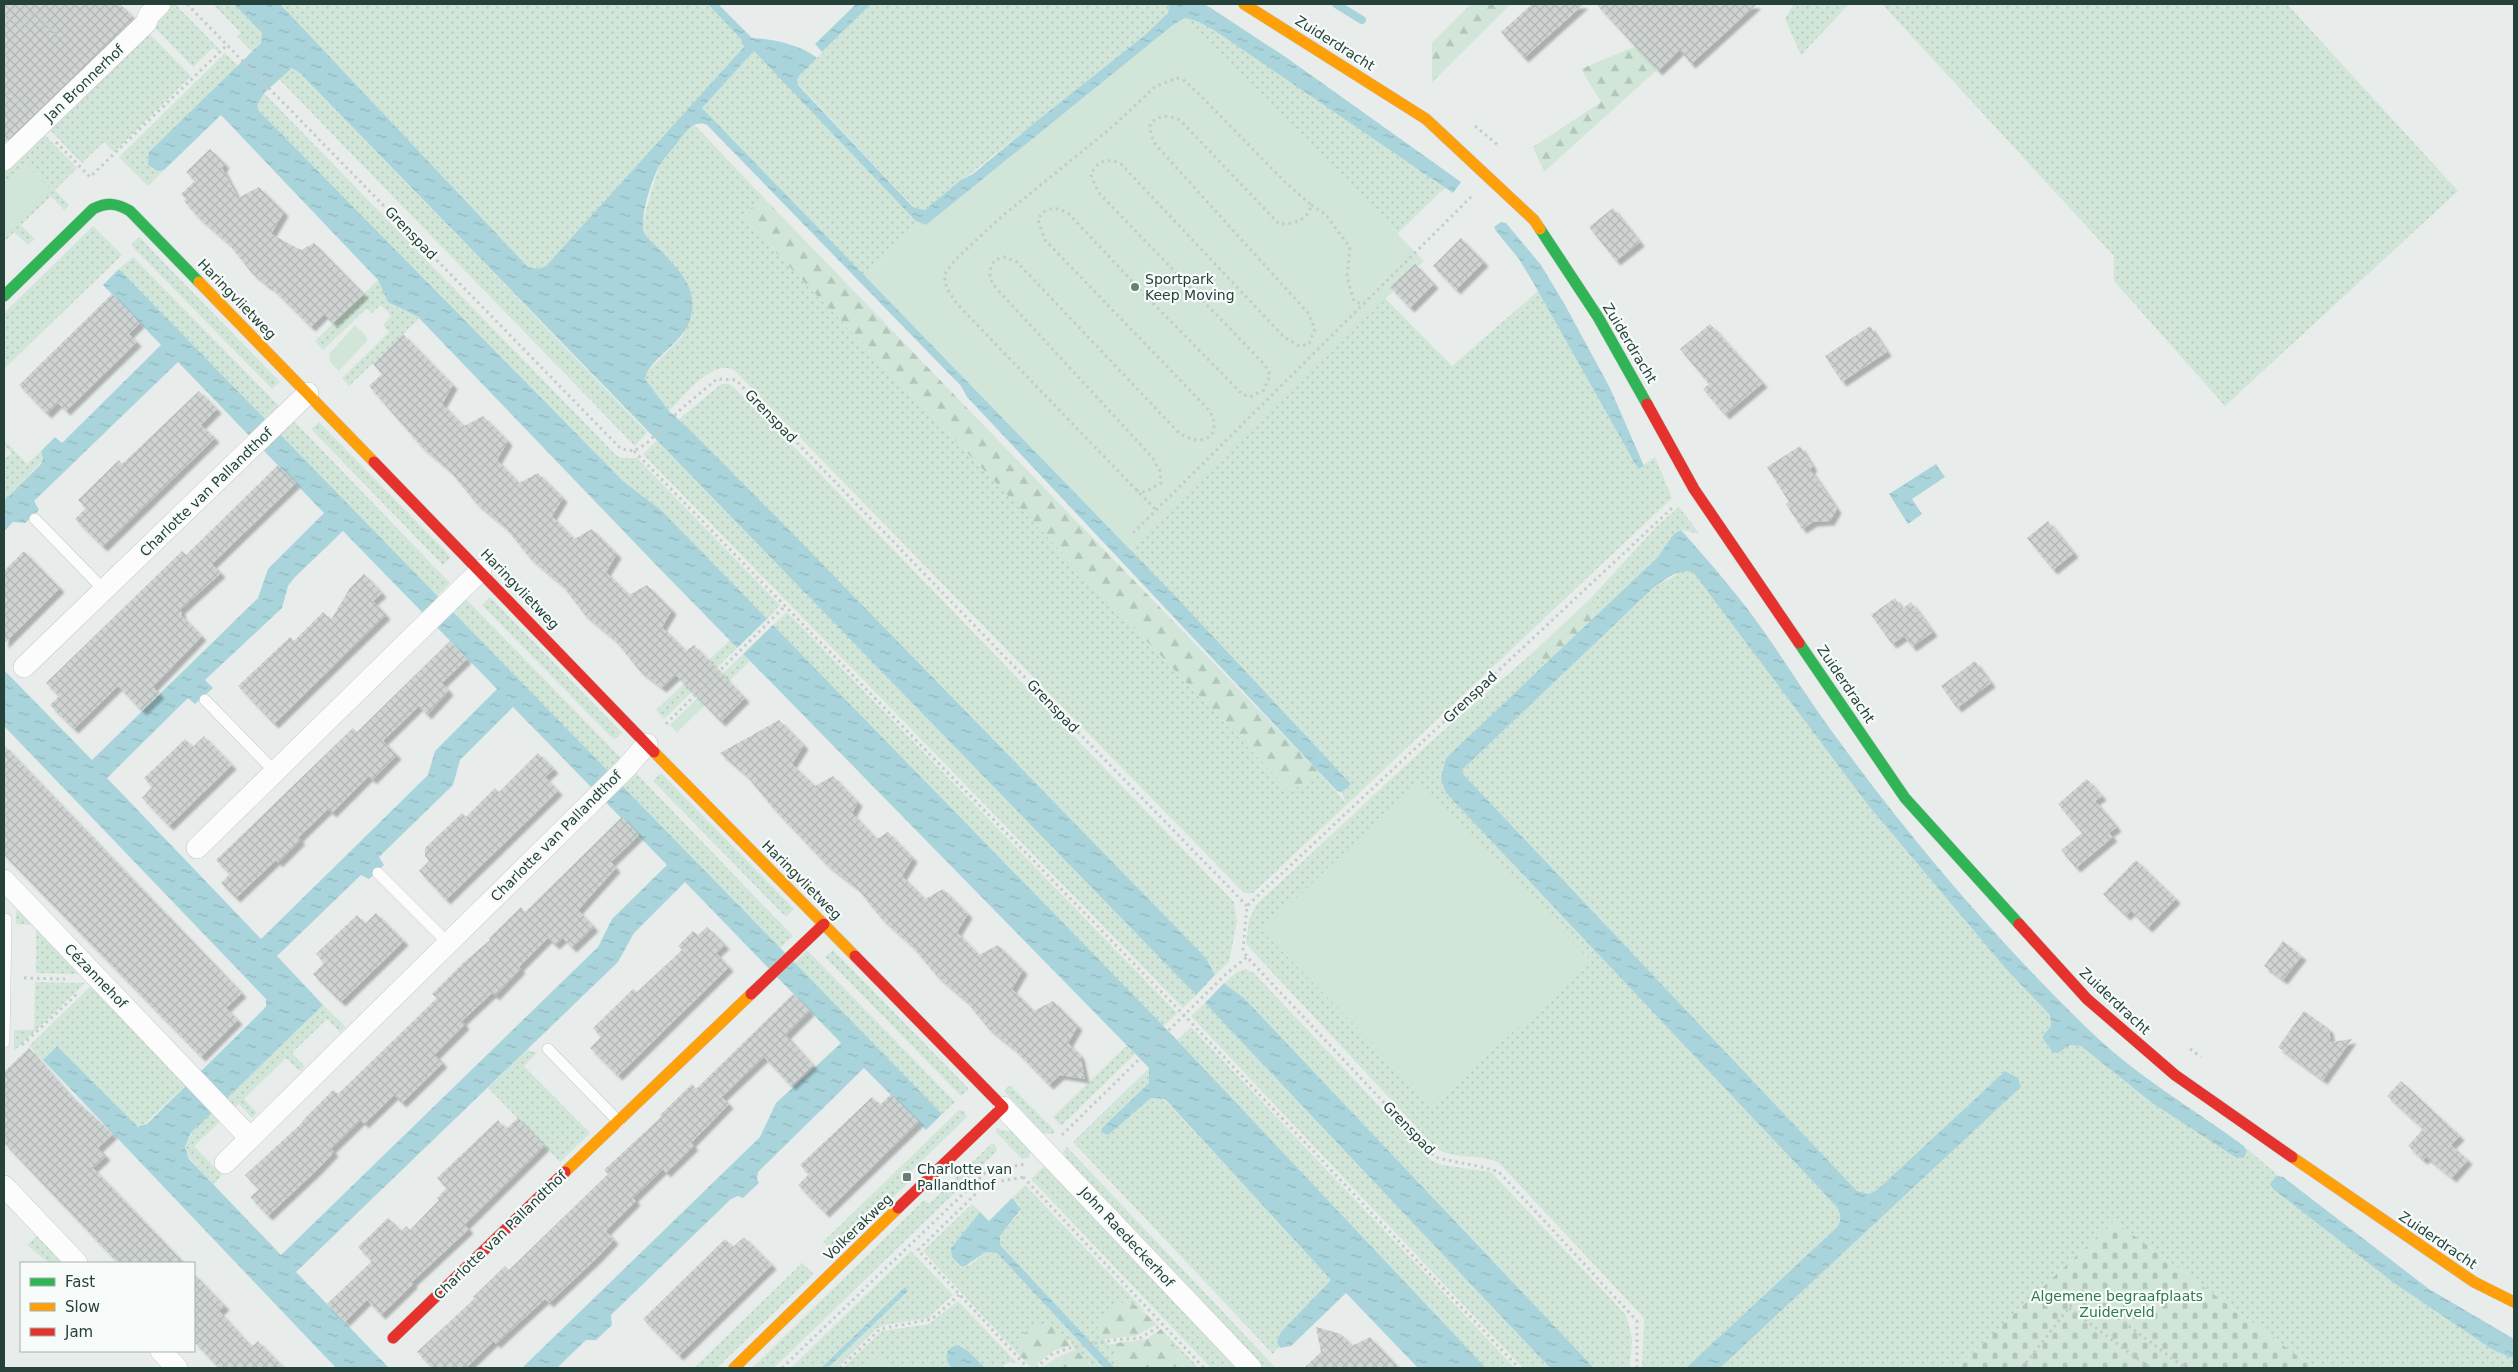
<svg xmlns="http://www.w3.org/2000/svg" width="2518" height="1372" font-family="'DejaVu Sans',sans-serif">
	<defs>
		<pattern id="grass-dots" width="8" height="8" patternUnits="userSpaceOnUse" patternTransform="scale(1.25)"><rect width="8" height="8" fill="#d1e6d8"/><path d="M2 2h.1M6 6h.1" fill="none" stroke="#b3c6ba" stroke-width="1.8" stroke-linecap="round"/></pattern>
		<pattern id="forest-firs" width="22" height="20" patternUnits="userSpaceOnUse" patternTransform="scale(1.25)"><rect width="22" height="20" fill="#d1e6d8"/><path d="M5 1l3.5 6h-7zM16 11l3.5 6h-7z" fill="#b3c6ba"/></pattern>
		<pattern id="cemetery-stones" width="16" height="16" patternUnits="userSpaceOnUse" patternTransform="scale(1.25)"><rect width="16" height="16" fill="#d1e6d8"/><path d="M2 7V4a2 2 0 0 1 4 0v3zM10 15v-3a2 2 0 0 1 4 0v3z" fill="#b3c6ba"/></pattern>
		<pattern id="water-ripples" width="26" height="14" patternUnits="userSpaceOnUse" patternTransform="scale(1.25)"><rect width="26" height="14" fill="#a9d4db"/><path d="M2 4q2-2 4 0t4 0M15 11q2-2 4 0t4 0" fill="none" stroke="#91b7bd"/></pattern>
		<pattern id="building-cross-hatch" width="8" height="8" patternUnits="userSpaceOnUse" patternTransform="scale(1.25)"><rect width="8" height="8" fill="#cfd4d2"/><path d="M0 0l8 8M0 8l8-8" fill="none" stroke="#b2b7b5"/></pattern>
		<filter id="shadow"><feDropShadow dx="4.5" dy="4.5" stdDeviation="1" flood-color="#0004"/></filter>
	</defs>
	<rect width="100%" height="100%" fill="#e8edeb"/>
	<path fill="url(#grass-dots)" d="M165,4H175L219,49L217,51L213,48L193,67L152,25Z
		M213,4H234L262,33L263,40L252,52L237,36L241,33Z
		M280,4H710L752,49L689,119L764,198L741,216L1290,791L1320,773L1346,803L1342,792L1351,784L1129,549L1384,297L1452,366L1538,291L1638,469L1655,457L1672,498L1253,893H1244L734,370C712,359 684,396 669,411L645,379L649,370L682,337L692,312L691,293L685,278L645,234L642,224L659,166L685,133L682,118L546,266L538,269L528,267Z
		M871,4H1169C1169,18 1155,27 1145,35L925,210L914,207L798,84L797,78Z
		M1793,4H1849L1801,55L1785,19Z
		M1882,4H2287L2458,191L2225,406L2114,281V256Z
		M1190,9L1452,181L1397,234L1182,15Z
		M146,30L191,76L114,152L104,142L82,163L47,127Z
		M754,51L919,222L865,277L702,108Z
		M225,53L238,66L149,152L152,169L164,170L148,186L119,157Z
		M292,68L301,74L647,432L635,446L279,79Z
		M264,93L614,453L620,458H637L780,605L767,619L662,511L623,481L259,111L257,106Z
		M42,132L77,168L55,190L69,205L64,210L51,196L21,225L35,239L28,245L14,232L4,242V169Z
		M93,226L122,255L4,369V313Z
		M139,237L280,382L272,389L131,245Z
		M133,257L279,406L265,419L119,269Z
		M378,280C384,290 386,300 397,307C404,312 412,312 419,319L349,386L342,378L389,332L383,325L391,316L381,305L372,313L367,308L323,350L315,341Z
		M721,384H730L795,448L1234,902L1237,921L1229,962L1215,975L1206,958L692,432L678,420Z
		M293,420L450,583L437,596L279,434Z
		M319,422L451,557L443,565L311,429Z
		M4,440L27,464L41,451L43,460L4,501V460L12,453L4,445Z
		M657,440L1196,995L1183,1008L643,454Z
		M1679,507L1700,534L1681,530L1674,534L1656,559L1600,614L1590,599L1658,525Z
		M1684,570L1693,571L1703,584L1868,805L2006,969L2050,1015L2051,1026L2042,1037L2049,1048L2058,1053L2070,1045L2081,1046L2151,1102L2247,1151L2246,1148L2279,1176H2276L2271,1187L2273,1189L2394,1283L2493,1350L2514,1359V1368H2314L2114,1221L1956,1368H1720L2021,1087L2014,1077L2005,1071L1877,1190L1869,1194L1857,1191L1463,774V769L1652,589Z
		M464,597L622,759L608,772L451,610Z
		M490,597L622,733L614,740L482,605Z
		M787,612L1177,1013L1163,1027L773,625Z
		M730,640L737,648L664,719L656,710Z
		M743,654L750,661L677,732L670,725Z
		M1529,656L1548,662L1446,758V793L1837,1207C1841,1215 1842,1221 1836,1228L1686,1368H1642L1644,1318L1499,1163C1480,1153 1455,1160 1437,1149L1246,944L1249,920L1256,905L1435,738Z
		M636,773L793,936L780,948L622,785Z
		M661,773L794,909L786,917L653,781Z
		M16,911L25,912L82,969L77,974L36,973V925L16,924Z
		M807,950L955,1102L942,1114L794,963Z
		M833,950L969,1089L961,1096L825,957Z
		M1245,969L1254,973L1430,1160L1442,1165L1491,1172L1626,1315L1632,1338L1630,1368H1594L1245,999L1224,983L1237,972Z
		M35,982L85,983L14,1051V1030H34Z
		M92,985L189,1082L143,1126H134L57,1046L43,1060L29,1046Z
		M1205,1003L1550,1368H1523L1191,1016Z
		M323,1005L346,1027L340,1032L327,1019L292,1053L305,1066L300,1071L286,1058L244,1099L257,1113L252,1118L239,1104L231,1111L223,1102Z
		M1191,1027L1515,1368H1486L1177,1040Z
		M1126,1046L1135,1054L1061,1126L1053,1117Z
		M527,1050L537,1053L524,1066L590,1133L560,1162L488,1088Z
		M1149,1068V1083L1102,1128L1101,1132L1108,1135L1151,1098L1164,1099L1331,1280L1281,1332L1277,1342L1279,1346L1273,1354L1073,1142Z
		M1010,1085L1055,1131L1052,1134L1043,1133L1004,1091Z
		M215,1109L225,1117L194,1146L222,1175L214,1184C175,1145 178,1147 215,1109Z
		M959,1110L964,1111L967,1117L904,1178L908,1183L835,1254L823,1242Z
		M998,1128L1001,1130L1015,1131L1031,1150L1029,1157L1022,1159L995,1131Z
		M991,1144H995L997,1151L980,1167L981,1169L976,1172L774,1368H752L924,1200L929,1204Z
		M1067,1147L1276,1368H1264L1069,1163L1063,1152Z
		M1046,1164L1238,1368H1211L1031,1179Z
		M1025,1185L1147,1313L1137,1306L1122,1303L1100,1335L1109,1345L1117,1343L1113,1348L1116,1358L1127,1368H1115L1000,1245V1236L1020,1212L1019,1205L1012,1198Z
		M972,1204L980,1212L951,1248L969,1266L986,1252L997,1253L1104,1368H1091L1090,1363L1074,1350L1070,1351L1074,1349L1070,1341L1027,1331L1018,1339L1019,1355L923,1251Z
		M37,1236L63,1263H49L27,1245Z
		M911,1251L953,1295L928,1318L885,1325L876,1329L837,1368H828L908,1291L905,1287L821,1368H791Z
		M802,1263L814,1274L717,1368H694Z
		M958,1301L1017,1363L1010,1362L1004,1365V1368H985L962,1347L950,1366L952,1368H843L882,1331L929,1324Z
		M1161,1329L1197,1366L1194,1368H1182L1184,1364L1181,1354Z"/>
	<path fill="url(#forest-firs)" d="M1471,4H1511L1432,82V43Z
		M1636,46L1658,69L1544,172L1533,147L1601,102L1581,69Z
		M764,198L1320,773L1290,791L741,216Z
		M1590,599L1600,614L1548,662L1529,656Z
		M1126,1301L1137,1306L1157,1324L1136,1336L1103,1339C1087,1318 1110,1308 1126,1301Z
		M1046,1324L1058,1330L1071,1345L1053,1351L1032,1368L1019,1355L1018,1339L1032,1326Z
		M1161,1329L1181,1354L1184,1364L1182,1368H1127L1116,1358L1113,1348L1117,1343L1147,1339Z
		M1074,1350L1086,1357L1091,1368H1042L1056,1358Z"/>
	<path fill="url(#cemetery-stones)" d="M2114,1221L2314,1368H1956Z"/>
	<path fill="#d1e6d8" d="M1185,18L1424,261L1129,549L865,277L919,222L926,225L1173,25Z
		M26,165L50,189L4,234V186Z
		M355,325L366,336L367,341L339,371L330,362L329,354Z
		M707,689L714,697L677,732L670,725Z
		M1419,781L1592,962L1432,1104L1262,931Z
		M880,1355L892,1368H866Z"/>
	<path fill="url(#water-ripples)" fill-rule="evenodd" d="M234,4H280L528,267L538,269L546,266L744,47L741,39L708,4H718L752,38C773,39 801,45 817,58L797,78L798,85L913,207L925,210L961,180L973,174L1033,124L1145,35L1168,13L1169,4H1204L1211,8L1287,58L1461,182L1453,193L1214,30L1197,21L1185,18L1173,25L926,225L916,221L754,51L702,108L1177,598L1351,784L1342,792L1337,791L967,397L961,386L707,125C692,119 686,132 678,142C672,150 664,158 659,166C652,179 639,219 644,232C647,238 653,242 657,247C674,265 696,283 692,311C688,344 650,355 645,379L669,411L692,432L797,538L1206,958L1215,975L1196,995L301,74L292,68L264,93L257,106L259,111L623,481L662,511L773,625L1177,1040L1486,1368H1418L1346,1293L1291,1346L1280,1348L1277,1342L1281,1332L1331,1280L1165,1099L1151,1098L1108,1135L1101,1132L1102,1128L1149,1083V1068L659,568L418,317L388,302L378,280L221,115L164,170L157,171L148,165L149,152L261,43L262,33Z
		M856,4H871L822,52L815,44Z
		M1501,222L1506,223L1541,265L1565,305L1610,388L1644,466L1638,469L1534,284L1519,259L1496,231L1494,227Z
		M119,269L942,1114L926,1130L864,1068L758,1172L757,1179L759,1183L743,1198L738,1196L731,1199L611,1315L612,1325L596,1340H586L557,1368H522L760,1137L776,1103L841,1043L685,882L634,933L618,962L296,1272L389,1368H336L43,1060L57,1046L138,1127L147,1124L263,1010L266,1006V999L4,726V670L92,760L258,598L268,569L324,513L178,362L34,501L39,510L25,523L13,522L4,531V501L41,464L43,459L41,451L55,437L62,443L161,345L103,285ZM343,531L497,689L435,751L428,775L261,939L107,778L188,698L195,704L213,688L205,680L282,608L288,586L294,578ZM513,707L667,865L612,919L598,947L281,1255L189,1159L185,1147L190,1134L323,1005L277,956L361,875L369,879L384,865L379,857L453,785L460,760Z
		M1936,464L1945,477L1912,499L1922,514L1908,524L1889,494Z
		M1681,530C1704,556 1728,583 1749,611C1777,648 1801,688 1828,726C1906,834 1993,937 2089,1030C2135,1075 2192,1108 2244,1146L2247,1151L2244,1158L2235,1157L2151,1102L2081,1046L2070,1045L2058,1053L2052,1052L2042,1037L2051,1026L2050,1015L2006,969L1868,805L1693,572C1677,568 1665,580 1652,589L1463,769V774L1857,1191L1869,1194L1877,1190L2005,1071L2018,1078L2021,1087L1720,1368H1686L1836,1228C1842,1221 1841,1215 1837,1207L1446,793L1441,779L1446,758L1656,559L1674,534Z
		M1224,983L1245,999L1594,1368H1550L1205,1003Z
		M2276,1176L2283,1177L2429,1289L2514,1339V1359L2493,1350L2394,1283L2273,1189L2270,1184Z
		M1012,1198L1021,1209L1000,1236V1245L1115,1368H1104L997,1253L986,1252L965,1266H961L952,1257L951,1248L980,1212L989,1221Z
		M905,1287L908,1291L828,1368H821Z
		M958,1345L968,1351L985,1368H952C943,1359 945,1348 958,1345Z"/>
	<path fill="#e8edeb" d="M769,617L775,623L741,656L735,650Z"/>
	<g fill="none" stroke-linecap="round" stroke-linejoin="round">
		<path stroke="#a9d4db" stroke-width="8" d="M1336,4L1362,20"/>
	</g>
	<path fill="url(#building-cross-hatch)" filter="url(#shadow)" d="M4,4H120L134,18L4,143Z
		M1532,4H1584L1524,58L1501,32Z
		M1596,4H1757L1691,64L1680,50L1658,71Z
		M210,149L225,164L222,168L238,198L259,187L284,212L271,234L301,250L314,243L364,294L333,323L324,314L311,327L269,285L268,286L252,273L228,243L198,217L184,201L186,199L181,194L195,181L186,172Z
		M1613,208L1640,242L1616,261L1589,227Z
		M1461,238L1484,262L1456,290L1433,266Z
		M1415,264L1434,284L1410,308L1390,287Z
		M112,294L140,323L129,334L137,342L66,411L58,403L47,414L19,385Z
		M1710,324L1763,383L1725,415L1703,389L1709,384L1680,349Z
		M1870,326L1887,352L1842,382L1825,356Z
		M403,334L453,385L442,404L464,426L483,416L508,441L497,460L519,483L538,473L563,498L552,516L574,539L592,529L617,554L606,572L629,595L647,585L672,610L662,627L686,651L694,645L745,698L721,722L676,675L662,688L640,671L614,639L585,615L562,585L530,558L505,527L476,503L450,471L421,446L369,386L382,374L373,364Z
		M199,391L217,409L201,425L215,438L103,547L75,519L86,508L78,500L119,460L122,464Z
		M1800,446L1813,467L1810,469L1837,509L1830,521L1813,522L1802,529L1786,504L1789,502L1767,467Z
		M278,465L296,483L212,564L221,573L180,610L182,613L181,615L202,636L153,687L160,694L142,711L118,686L74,729L50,705L59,696L46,683L182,551L186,555Z
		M2048,521L2074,553L2053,570L2027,538Z
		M24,551L60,588L4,644V571Z
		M364,574L382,593L373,601L386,615L274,724L238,686L290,637L294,641L323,612L331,620L350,588Z
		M1895,598L1902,609L1911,602L1933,632L1912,647L1904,636L1892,644L1871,615Z
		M450,641L467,659L442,683L449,691L427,715L419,706L383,741L397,755L372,780L369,776L332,813L328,809L298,838L301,840L278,863L276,860L236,898L221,883L230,874L216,860L353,728L357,732Z
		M1975,661L1991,683L1957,708L1941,686Z
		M779,720L804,745L792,764L815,786L833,776L858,802L852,813L877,839L888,832L913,858L902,876L925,899L943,889L968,914L957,932L979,955L998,945L1023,970L1012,989L1034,1011L1053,1001L1078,1026L1068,1043L1080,1055L1085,1079L1060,1075L1049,1085L1013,1048L989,1029L965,1000L937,976L911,945L881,918L857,888L826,864L773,808L747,776L720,753Z
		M204,736L232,765L169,826L142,798L152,787L144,778L185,739L193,747Z
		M4,745L242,993L226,1008L238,1020L201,1057L4,855Z
		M538,753L554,769L545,777L558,791L446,900L419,871L429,861L425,856V848L462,813L466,817L495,788L499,792Z
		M2087,779L2102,796L2095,801L2117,827L2109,833L2113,837L2076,868L2061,850L2082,833L2058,804Z
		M622,817L639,835L611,862L616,868L578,910L594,927L572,948L563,938L555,945L548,938L519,967L521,969L495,996L492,993L462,1021L465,1025L435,1055L443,1063L402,1103L394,1095L364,1124L361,1120L331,1149L334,1152L318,1169L268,1216L250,1197L259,1189L245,1175L303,1122L302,1121L333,1090L338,1094L437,998L432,994L463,963L490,940L489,938L521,907L525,912Z
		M2136,860L2176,899L2148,928L2131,911L2126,916L2103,894Z
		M376,913L404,941L341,1002L313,974L324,963L316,954L357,915L365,924Z
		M707,927L725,945L716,953L729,967L618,1076L590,1048L601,1037L593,1028L633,989L637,992L682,950L678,946L693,931L698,935Z
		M2283,941L2302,956L2283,980L2264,966Z
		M793,994L810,1011L786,1035L813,1065L791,1086L764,1057L722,1097L729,1104L691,1143L694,1146L666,1173L663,1169L633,1198L636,1201L606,1231L614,1240L598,1257L549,1303L545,1299L496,1344L494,1341L466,1368H433L417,1352L474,1299L473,1297L505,1266L509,1270L608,1174L604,1170L661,1117L660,1115L692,1084L696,1089Z
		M2304,1011L2329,1029L2331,1042L2352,1039L2323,1080L2278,1047Z
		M29,1048L72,1097L113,1134L98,1148L106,1156L93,1168L184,1263H118L4,1143V1072Z
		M2401,1081L2460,1136L2451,1145L2468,1160L2452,1178L2426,1157L2423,1160L2408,1146L2423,1129L2387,1096Z
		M891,1094L919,1122L825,1213L798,1185L809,1174L800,1165L872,1097L880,1105Z
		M518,1118L545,1146L465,1225L469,1229L412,1282L413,1284L381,1315L367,1300L345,1322L327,1304L372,1261L358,1247L388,1218L401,1231L406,1226L410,1230L439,1200L437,1198L447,1188L437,1178L498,1120L506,1129Z
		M744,1237L772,1265L679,1356L643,1319L725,1239L733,1247Z
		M194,1274L225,1306L219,1311L238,1332L252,1347L258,1341L284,1368H219L194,1342Z
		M1316,1327L1341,1334L1352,1346L1370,1337L1399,1368H1304L1321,1352Z"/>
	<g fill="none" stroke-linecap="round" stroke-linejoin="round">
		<g stroke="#c5cac8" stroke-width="12">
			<path id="lane" d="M35,519L105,591
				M205,700L275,772
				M378,873L448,943
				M4,1042L6,919
				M548,1049L619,1122"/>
		</g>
		<g stroke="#c5cac8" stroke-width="22">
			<path id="street" d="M4,160L146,23L149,15L160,4
				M24,667L308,393
				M197,848L481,570
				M4,880L250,1138
				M1003,1107L1251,1368
				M225,1163L626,768L647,744
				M4,1186L77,1263
				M161,1351L177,1368"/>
		</g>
		<g stroke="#c3cbc8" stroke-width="12">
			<path id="fast" d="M1540,229L1598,317L1647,404
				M4,296L93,209C107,202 117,203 130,211L199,282
				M1799,643L1905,798L2019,924"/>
		</g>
		<g stroke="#c3cbc8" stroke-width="12">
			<path id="slow" d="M1244,4L1426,119L1534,220L1540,229
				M199,282L374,462
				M654,752L855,956
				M2292,1157L2474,1282L2514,1302
				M565,1172L751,994
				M734,1368L898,1208"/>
		</g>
		<g stroke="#c3cbc8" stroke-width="12">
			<path id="jam" d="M1647,404L1694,489L1799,643
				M374,462L654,752
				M2019,924L2087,999L2175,1075L2292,1157
				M855,956L1003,1107L898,1208
				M751,994L824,924
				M393,1338L565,1172"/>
		</g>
		<path stroke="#c3ccca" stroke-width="3" stroke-dasharray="2.5 4" stroke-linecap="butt" d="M187,4L621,449L634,451L647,443L681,409L717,379L736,380L1247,906
			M4,13L19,28L35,12L59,38
			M4,87L24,109
			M1475,126L1499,146
			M56,142L90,177L228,44
			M1311,205L1325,214L1350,247L1347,277L1354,301L1364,305
			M634,451L1183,1014L1519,1368
			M1136,490L1145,492L1161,483L1160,471L1152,457L998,290C989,280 987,272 995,260L1004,257L1017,262L1177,431C1200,450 1225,437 1209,410L1045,240L1038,220C1044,206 1057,206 1069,214L1146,296L1242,394L1250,397L1264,390L1270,375L1265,365L1098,192L1091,175C1096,161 1108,157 1121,164L1284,337L1299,346L1309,344L1315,329L1308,313L1155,144L1151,135L1150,124C1159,114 1169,115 1180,120L1279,224C1293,224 1308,221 1311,205L1285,182L1197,92L1185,81L1177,78L1156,86L1112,127L1000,218L955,260L944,275L947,289L958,305L1119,472L1157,511
			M1133,533L1471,197
			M666,724L786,605
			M24,978L65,979
			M22,1045L78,993
			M2190,1049L2201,1057
			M1062,1135L1227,973L1247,957
			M1023,1177L986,1184L918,1250L1028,1368
			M1023,1177L1204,1368
			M2069,1308L2150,1368
			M782,1368L985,1173L1024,1164
			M840,1368L880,1329L932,1319L959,1295
			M1036,1368L1051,1355L1069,1348L1114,1340L1140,1338L1163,1324
			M1637,1368V1321L1499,1172C1478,1165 1457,1163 1435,1157L1247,957L1243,949L1247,906L1673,507
			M2022,1368L2082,1291L2185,1368"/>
		<use href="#lane" stroke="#fcfcfc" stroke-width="11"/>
		<use href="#street" stroke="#fcfcfc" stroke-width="21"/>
		<use href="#fast" stroke="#30b455" stroke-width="11"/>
		<use href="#slow" stroke="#ff9f0a" stroke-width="11"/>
		<use href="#jam" stroke="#e5322d" stroke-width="11"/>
	</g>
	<g fill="#697e78" stroke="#f7fbf9" stroke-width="2">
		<circle cx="1135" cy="287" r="5"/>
		<rect x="902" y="1172" width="10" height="10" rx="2.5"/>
	</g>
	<g text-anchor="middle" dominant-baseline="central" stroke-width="4.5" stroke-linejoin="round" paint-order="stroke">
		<g font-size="14" fill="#24423a" stroke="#f7fbf9">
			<text transform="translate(1335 43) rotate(32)">Zuiderdracht</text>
			<text transform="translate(84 83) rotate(-44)">Jan Bronnerhof</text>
			<text transform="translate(411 233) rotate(46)">Grenspad</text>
			<text transform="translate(237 299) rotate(46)">Haringvlietweg</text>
			<text transform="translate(1630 343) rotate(59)">Zuiderdracht</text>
			<text transform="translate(771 416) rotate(46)">Grenspad</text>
			<text transform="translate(206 492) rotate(-44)">Charlotte van Pallandthof</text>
			<text transform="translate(520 589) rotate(46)">Haringvlietweg</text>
			<text transform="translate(1846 684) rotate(56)">Zuiderdracht</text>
			<text transform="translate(1470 697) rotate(-43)">Grenspad</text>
			<text transform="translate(1053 706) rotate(46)">Grenspad</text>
			<text transform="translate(556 836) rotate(-45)">Charlotte van Pallandthof</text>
			<text transform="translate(802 880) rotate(45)">Haringvlietweg</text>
			<text transform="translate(96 976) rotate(46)">Cézannehof</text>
			<text transform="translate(2115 1001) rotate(43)">Zuiderdracht</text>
			<text transform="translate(1409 1128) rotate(46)">Grenspad</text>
			<text transform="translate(858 1227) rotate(-44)">Volkerakweg</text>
			<text transform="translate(500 1235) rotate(-44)">Charlotte van Pallandthof</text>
			<text transform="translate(1127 1237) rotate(47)">John Raedeckerhof</text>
			<text transform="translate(2438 1240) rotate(34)">Zuiderdracht</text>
		</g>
		<g font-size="14" fill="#24423a" stroke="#f7fbf9" text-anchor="start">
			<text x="1145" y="279">Sportpark<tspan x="1145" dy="16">Keep Moving</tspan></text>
			<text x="917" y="1169">Charlotte van<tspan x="917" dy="16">Pallandthof</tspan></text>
		</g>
		<g font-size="14" fill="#2d7a4b" stroke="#f7fbf9">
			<text x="2117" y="1296">Algemene begraafplaats<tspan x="2117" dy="16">Zuiderveld</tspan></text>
		</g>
	</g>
	<rect width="2518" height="1372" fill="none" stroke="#24423a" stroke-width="10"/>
	<rect x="20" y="1262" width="175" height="90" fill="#f7fbf9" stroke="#a3b1ad"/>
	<rect x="30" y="1278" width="25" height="8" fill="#30b455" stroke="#a3b1ad"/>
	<text x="65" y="1287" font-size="15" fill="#24423a">Fast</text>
	<rect x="30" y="1303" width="25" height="8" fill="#ff9f0a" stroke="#a3b1ad"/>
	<text x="65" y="1312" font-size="15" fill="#24423a">Slow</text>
	<rect x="30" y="1328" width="25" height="8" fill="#e5322d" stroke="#a3b1ad"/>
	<text x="65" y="1337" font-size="15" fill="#24423a">Jam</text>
</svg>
